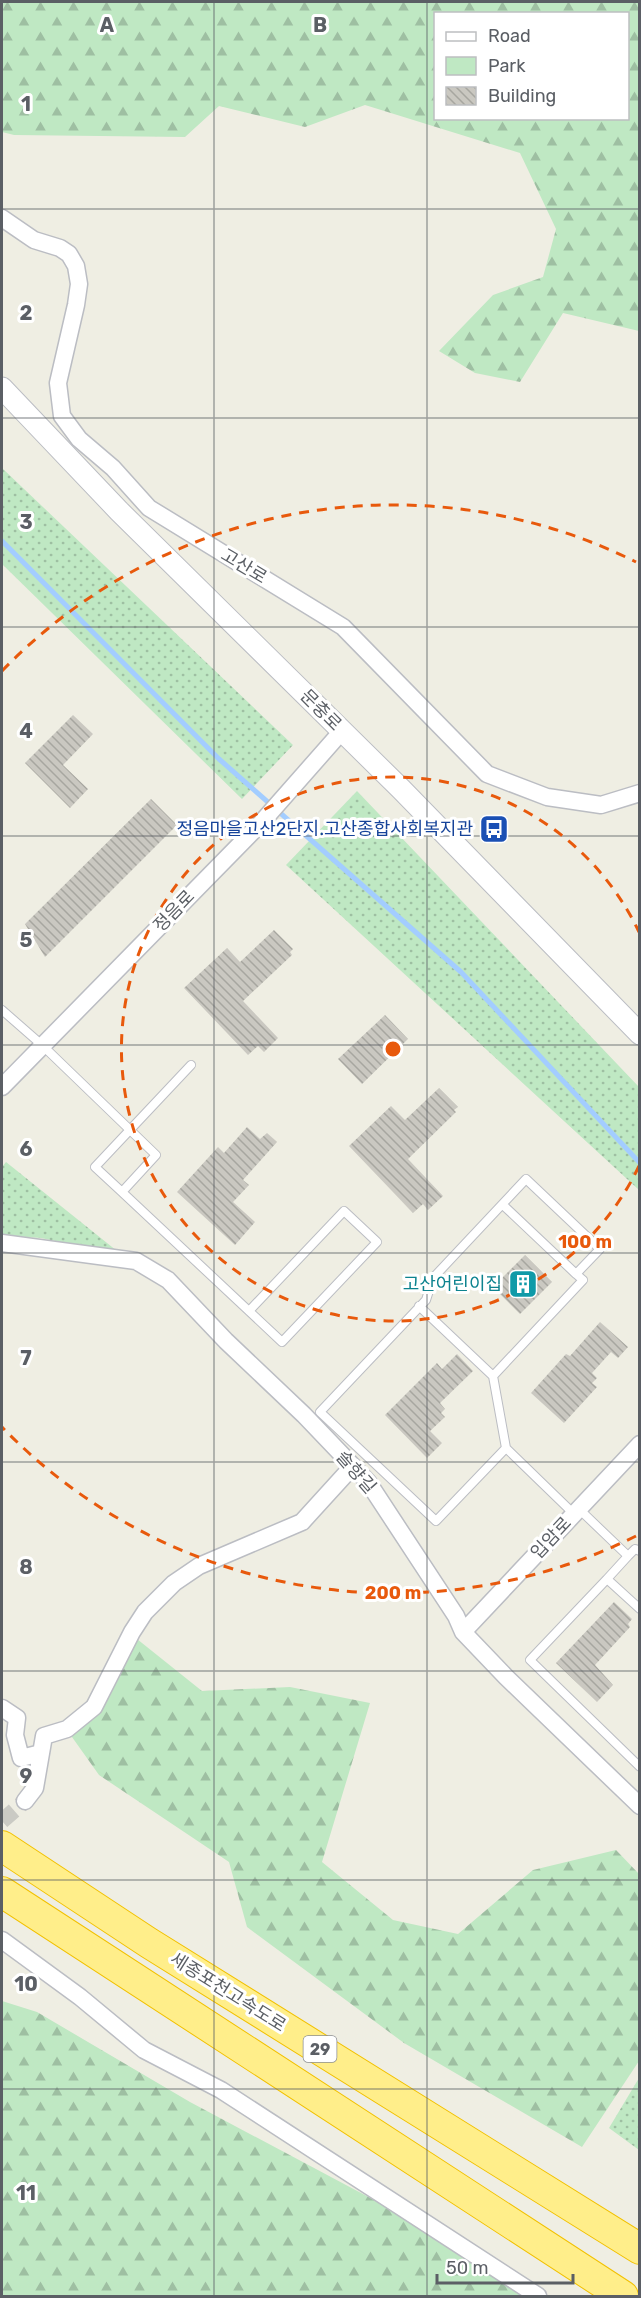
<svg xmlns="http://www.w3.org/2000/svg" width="641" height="2298" font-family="Rubik,'Noto Sans KR',sans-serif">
	<defs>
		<pattern id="green-dots" width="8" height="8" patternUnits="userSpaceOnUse" patternTransform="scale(1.5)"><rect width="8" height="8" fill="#bfe8c3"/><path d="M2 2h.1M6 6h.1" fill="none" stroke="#9ebfa2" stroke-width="1.8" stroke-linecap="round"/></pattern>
		<pattern id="forest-firs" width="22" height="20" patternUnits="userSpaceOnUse" patternTransform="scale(1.5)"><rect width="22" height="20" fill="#bfe8c3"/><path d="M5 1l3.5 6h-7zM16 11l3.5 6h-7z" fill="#9ebfa2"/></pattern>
		<pattern id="building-back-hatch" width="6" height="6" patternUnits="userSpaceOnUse" patternTransform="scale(1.5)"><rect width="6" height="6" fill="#cac8c1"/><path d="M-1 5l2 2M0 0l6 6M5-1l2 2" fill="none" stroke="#a7a6a0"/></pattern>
	</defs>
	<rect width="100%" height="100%" fill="#efeee3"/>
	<path fill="url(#green-dots)" d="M2,468L293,745L242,799L2,564Z
		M357,791L639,1087V1190L286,865Z
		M6,1162L122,1255L41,1238L2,1235V1167Z
		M639,2078V2150L609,2128Z"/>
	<path fill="url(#forest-firs)" fill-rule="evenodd" d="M2,2H639V331L563,313L520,382L475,373L439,351L493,295L543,277L556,229L520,153L365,105L305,127L219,106L185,137L14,135L2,132ZM436,14H628V118H436Z
		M132,1635L202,1691L290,1687L370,1703L322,1862L393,1920L458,1934L533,1870L616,1850L639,1874V2061L582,2147L404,2043L247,1927L229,1862L99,1775L67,1730Z
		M2,2001L37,2012L190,2102L453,2242L541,2296H2Z"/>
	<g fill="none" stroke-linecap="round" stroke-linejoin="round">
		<path stroke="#a3cdff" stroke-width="5" d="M2,541L219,759L461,972L640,1163"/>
	</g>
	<path fill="url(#building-back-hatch)" d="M73,715L93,734L63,765L88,789L70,808L25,763Z
		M151,799L177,825L45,957L25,924Z
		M274,930L293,949L290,952L292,955L243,1001L278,1038L264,1052L258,1046L248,1055L184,988L227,948L240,962Z
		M385,1015L408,1039L362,1084L338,1059Z
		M439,1088L458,1107L454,1110L456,1112L408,1159L443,1196L428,1210L423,1204L413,1213L349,1146L391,1106L405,1120Z
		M247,1127L260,1139L267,1133L277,1142L243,1180L249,1185L233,1202L255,1222L235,1245L177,1192L218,1147L224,1153Z
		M525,1255L552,1282L520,1314L493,1287Z
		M600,1322L628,1347L618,1358L611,1352L592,1373L597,1378L592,1383L597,1387L564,1423L531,1393L566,1354L570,1356Z
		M457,1354L473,1371L440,1403L445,1409L441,1413L445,1417L430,1431L442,1443L427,1458L385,1415L437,1363L442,1369Z
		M614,1602L632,1619L628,1624L630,1627L595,1665L613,1685L597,1702L556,1663Z"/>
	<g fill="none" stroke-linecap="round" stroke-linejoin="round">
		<path stroke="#cacac4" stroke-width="16" stroke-dasharray="16 8" stroke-linecap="butt" d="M2,1821L25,1801"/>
		<g stroke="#bbbdc3" stroke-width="10">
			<path id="service" d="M2,1010L42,1045L156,1155L122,1192L282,1342L377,1242L344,1211L249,1311
				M122,1192L95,1167L191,1065
				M503,1205L576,1274L600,1249L526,1179L433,1278L426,1300L320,1412L436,1521L506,1448L574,1514
				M419,1306L493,1376L506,1448
				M493,1376L583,1280L576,1274
				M579,1509L628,1556L635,1549L640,1551
				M628,1556L607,1579L640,1609
				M607,1579L530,1660L640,1767"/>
		</g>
		<g stroke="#bbbdc3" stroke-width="19">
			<path id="minor" d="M2,218L34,240L60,248L69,254L76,266L79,284L76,305L58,383L62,416L79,439L113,468L149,508L343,627L487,774L547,797L601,805L640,793
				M2,1087L261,823L342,731
				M2,1243L136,1261L168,1280L226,1341L304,1415L368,1482L456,1616L463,1632L506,1677L640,1806
				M463,1632L640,1444
				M2,1708L17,1718L15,1735L21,1758L41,1753
				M25,1801L35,1788L44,1736L67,1729L94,1707L132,1632L145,1612L174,1583L199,1566L302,1522L352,1467
				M2,1940L80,1997L144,2050L221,2090L538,2296"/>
		</g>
		<g stroke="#bbbdc3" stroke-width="23">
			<path id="tertiary" d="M2,388L119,511L401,789L640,1034"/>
		</g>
		<g stroke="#f2c100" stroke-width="32">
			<path id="motorway" d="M2,1846L149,1943L640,2249
				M2,1892L623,2296"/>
		</g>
		<use href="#service" stroke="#fff" stroke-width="8"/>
		<use href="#minor" stroke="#fff" stroke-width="16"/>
		<use href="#tertiary" stroke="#fff" stroke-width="21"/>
		<use href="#motorway" stroke="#ffee8a" stroke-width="30"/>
	</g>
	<path fill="none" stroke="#5b5f65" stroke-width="1.5" stroke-opacity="0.55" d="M214,2V2296M427,2V2296M2,209H640M2,418H640M2,627H640M2,836H640M2,1045H640M2,1253H640M2,1462H640M2,1671H640M2,1880H640M2,2089H640"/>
	<g fill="none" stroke="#e8590c" stroke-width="3" stroke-dasharray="10 8">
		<path d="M639 1166A272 272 0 1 1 639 932"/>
		<path d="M636 1536A544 544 0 0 1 2 1427M2 671A544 544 0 0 1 636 562"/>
	</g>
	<defs>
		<g id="bus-square" transform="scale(1.5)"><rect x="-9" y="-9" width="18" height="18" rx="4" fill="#1a4fb4" stroke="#fff"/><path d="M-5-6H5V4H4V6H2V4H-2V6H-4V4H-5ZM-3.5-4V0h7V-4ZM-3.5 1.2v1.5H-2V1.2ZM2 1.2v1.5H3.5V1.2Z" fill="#fff"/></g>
		<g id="building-square" transform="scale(1.5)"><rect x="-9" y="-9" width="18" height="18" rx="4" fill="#0f9aa8" stroke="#fff"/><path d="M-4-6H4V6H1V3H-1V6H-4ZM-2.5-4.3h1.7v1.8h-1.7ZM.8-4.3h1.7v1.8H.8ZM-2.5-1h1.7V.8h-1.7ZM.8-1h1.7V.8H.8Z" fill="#fff"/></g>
	</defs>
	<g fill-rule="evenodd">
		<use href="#bus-square" x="494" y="829"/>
		<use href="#building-square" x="523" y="1284"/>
	</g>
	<g text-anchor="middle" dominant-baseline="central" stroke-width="6" stroke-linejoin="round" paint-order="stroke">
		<rect fill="#fff" stroke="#8c8f93" stroke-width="1.5" x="303.5" y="2036" width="33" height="26" rx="4.5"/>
		<g font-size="16" font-weight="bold" fill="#5b5f65">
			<text x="320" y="2049">29</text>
		</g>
		<g font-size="18" fill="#5b5f65" stroke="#fff">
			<text transform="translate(244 566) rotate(31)">고산로</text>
			<text transform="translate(321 710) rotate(45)">문충로</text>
			<text transform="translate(174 911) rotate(-46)">정음로</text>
			<text transform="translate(356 1472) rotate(49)">솔향길</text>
			<text transform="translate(551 1538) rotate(-47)">입암로</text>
			<text transform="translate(228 1992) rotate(32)">세종포천고속도로</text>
		</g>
		<g font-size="18" fill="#164399" stroke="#fff" text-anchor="end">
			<text x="473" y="829">정음마을고산2단지.고산종합사회복지관</text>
		</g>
		<g font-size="18" fill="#0d838f" stroke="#fff" text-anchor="end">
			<text x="502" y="1284">고산어린이집</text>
		</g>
	</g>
	<g font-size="20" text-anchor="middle" font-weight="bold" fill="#5b5f65" stroke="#fff" stroke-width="6" stroke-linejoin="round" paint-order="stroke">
		<text x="107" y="32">A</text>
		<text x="320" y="32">B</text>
		<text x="26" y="111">1</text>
		<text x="26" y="320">2</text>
		<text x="26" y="529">3</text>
		<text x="26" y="738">4</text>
		<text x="26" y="947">5</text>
		<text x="26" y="1156">6</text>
		<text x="26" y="1365">7</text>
		<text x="26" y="1574">8</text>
		<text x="26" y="1783">9</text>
		<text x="26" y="1991">10</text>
		<text x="26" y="2200">11</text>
	</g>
	<circle cx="393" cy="1049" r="9" fill="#e8590c" stroke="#fff" stroke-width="3"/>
	<g font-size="18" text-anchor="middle" font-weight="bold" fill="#e8590c" stroke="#fff" stroke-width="6" stroke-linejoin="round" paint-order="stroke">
		<text x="585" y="1248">100 m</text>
		<text x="393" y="1599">200 m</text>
	</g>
	<rect width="641" height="2298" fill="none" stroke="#5b5f65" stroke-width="6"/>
	<rect x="434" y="12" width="195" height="108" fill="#ffffff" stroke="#bdbfc1" stroke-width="1.5"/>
	<rect x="446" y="32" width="30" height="9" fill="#ffffff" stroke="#bdbfc1" stroke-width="1.5"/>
	<text x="488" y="42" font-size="18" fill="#5b5f65">Road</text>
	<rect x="446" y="57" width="30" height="18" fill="#bfe8c3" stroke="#bdbfc1" stroke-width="1.5"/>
	<text x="488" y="72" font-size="18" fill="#5b5f65">Park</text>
	<rect x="446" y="87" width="30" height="18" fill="url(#building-back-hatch)" stroke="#bdbfc1" stroke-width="1.5"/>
	<text x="488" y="102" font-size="18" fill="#5b5f65">Building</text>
	<path d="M437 2274v9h136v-9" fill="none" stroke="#5b5f65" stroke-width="3"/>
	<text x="446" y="2274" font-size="18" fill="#5b5f65" stroke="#ffffff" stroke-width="4.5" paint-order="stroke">50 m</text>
</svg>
